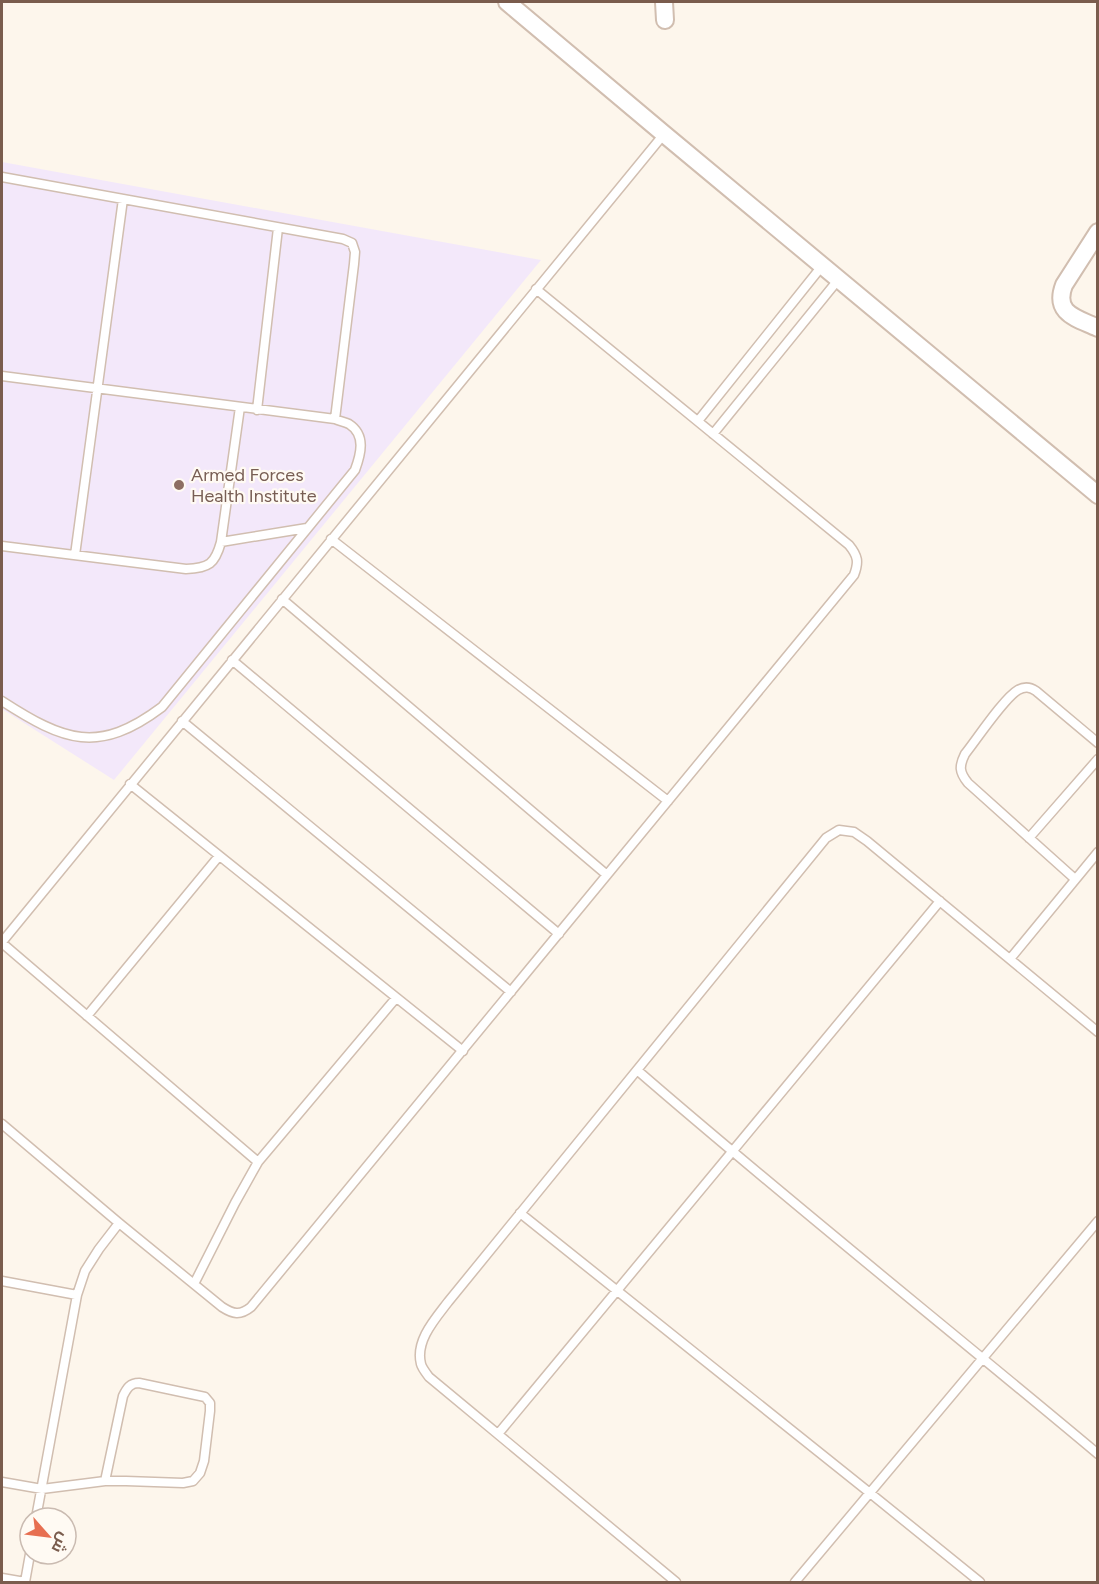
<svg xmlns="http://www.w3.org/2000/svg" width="1099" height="1584" font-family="Figtree,Cairo,sans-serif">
	<rect width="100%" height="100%" fill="#fdf6ec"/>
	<path fill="#f3e8fa" d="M2,162L541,260L114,780L2,709Z"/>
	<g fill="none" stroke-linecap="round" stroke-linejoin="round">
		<g stroke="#d1beb0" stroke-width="11">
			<path id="lane" d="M2,177L343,239L352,243L355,252L354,264L335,419
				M2,376L335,419C339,421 345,422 349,424C366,435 361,454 355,470L162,707C98,755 64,741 2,701
				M257,410L278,228
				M698,421L822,266
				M713,434L838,280
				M331,539L668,801
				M221,542L307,528
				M2,546L186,569C209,568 215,564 221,542L240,407
				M75,555L123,199
				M282,599L607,875
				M232,660L559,934
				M182,721L511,992
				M130,784L463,1051
				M1029,838L1098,759
				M1075,879L968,783C959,772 959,766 965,754C977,739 1004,698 1018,690C1025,686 1030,687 1036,691L1098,743
				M2,942L664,134
				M2,943L258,1162
				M1010,959L1098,852
				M87,1016L219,856
				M637,1070C788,1201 944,1325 1098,1454
				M2,1124L119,1223L222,1307C233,1314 240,1316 251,1307L854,575C859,562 858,556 849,545L536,289
				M520,1213L870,1493L980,1582
				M2,1281L77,1295
				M194,1284L235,1203L258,1162L396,998
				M498,1434L940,901
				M2,1482L42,1489L105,1481H126L183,1483L193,1481L200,1473L204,1461L210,1411V1403L205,1397L139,1383C130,1383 127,1388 123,1396L105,1481
				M36,1518L77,1295L85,1271L99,1249L119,1223
				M2,1578L25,1582
				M25,1582L30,1554
				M676,1582L429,1377C426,1373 422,1368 421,1364C415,1341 435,1319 448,1302L826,838L839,830L854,832L867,841L1098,1032
				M795,1582L1098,1221"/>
		</g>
		<g stroke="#d1beb0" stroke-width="20">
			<path id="street" d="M507,2L664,134L1098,495
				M664,2L665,20
				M1098,232L1064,285C1053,314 1077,318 1098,328"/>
		</g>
		<use href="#lane" stroke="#fff" stroke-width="8"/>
		<use href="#street" stroke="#fff" stroke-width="16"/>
	</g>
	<circle fill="#8d6e63" stroke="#fffaf3" stroke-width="2" cx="179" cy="485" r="6"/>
	<g text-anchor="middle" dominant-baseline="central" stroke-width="4.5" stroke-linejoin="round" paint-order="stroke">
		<g font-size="18" fill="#785e54" stroke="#fffaf3" text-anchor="start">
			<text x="191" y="475">Armed Forces<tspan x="191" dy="21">Health Institute</tspan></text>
		</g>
	</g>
	<rect width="1099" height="1584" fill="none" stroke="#7a5c4d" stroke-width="6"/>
	<g transform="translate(48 1536) rotate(118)"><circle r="28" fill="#fffaf3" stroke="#cabbb1" stroke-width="1.5"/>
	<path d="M0-4.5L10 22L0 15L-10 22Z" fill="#e76f51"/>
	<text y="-9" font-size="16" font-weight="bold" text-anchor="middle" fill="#7a5c4d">ش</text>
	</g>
</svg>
